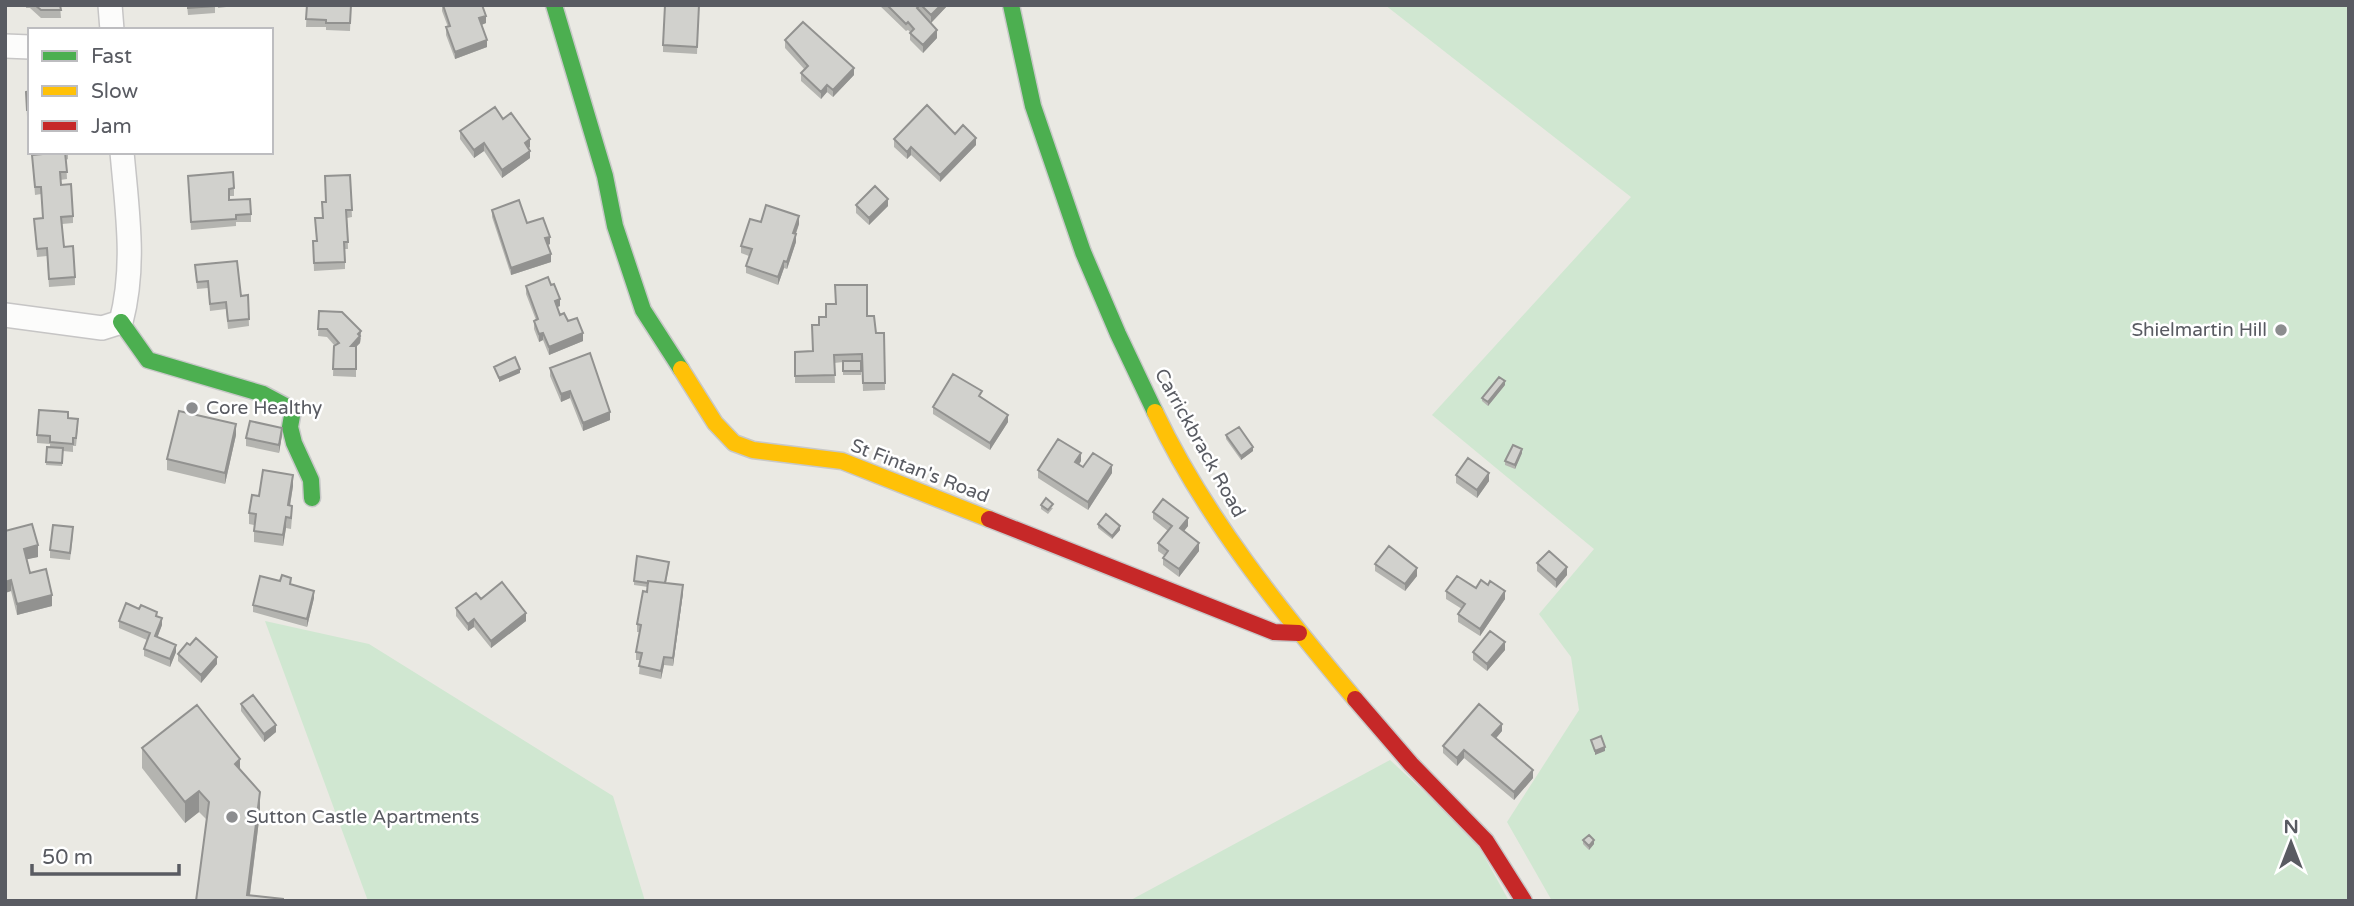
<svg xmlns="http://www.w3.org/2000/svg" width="2354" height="906" font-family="'Varela Round',sans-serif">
	<rect width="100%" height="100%" fill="#eae9e3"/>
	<path fill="#d0e7d1" d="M1385,5H2349V901H1552L1507,822L1579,710L1571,657L1539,614L1594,549L1432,415L1631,197Z
		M265,621L369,644L613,796L645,901H368Z
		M1390,760L1474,838L1509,901H1129Z"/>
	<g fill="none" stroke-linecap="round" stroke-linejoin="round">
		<g stroke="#c6c5c5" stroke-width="26">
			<path id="street" d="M110,5L112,30
				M5,46L30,47
				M5,315L102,328L121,322C136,265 127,210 122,152"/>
		</g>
		<g stroke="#c8c8c8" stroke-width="19">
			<path id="fast" d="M554,5L605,176L615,226L643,310L681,369
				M1011,5L1033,106L1083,252L1118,334L1155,412
				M121,322L148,360L263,394L293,410L290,427L294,443L311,480L312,498"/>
		</g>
		<g stroke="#c8c8c8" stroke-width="19">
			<path id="slow" d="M681,369L715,423L734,443L753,450L842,461L989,519
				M1155,412C1204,516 1281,611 1355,699"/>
		</g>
		<g stroke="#c8c8c8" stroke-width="19">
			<path id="jam" d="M989,519L1274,632L1299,633
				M1355,699L1411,764L1486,841L1524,901"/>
		</g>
		<use href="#street" stroke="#fcfcfb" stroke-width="23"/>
		<use href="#fast" stroke="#4caf50" stroke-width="16"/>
		<use href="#slow" stroke="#ffc107" stroke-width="16"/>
		<use href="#jam" stroke="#c62828" stroke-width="16"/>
	</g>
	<path fill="#b4b4b0" d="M26,5H60L61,18H41L30,8H26Z
		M187,5H215V13L188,15Z
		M218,5H243L218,8Z
		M307,5H351L350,31L326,30V27H306Z
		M442,5L486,23L481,25L487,47L455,59L446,35V27H448L442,11Z
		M699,5L697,54L663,52V45Z
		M879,5H948L931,23L937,38L923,53L910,40V32L908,30L906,31Z
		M785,40L854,75L833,97L827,92L821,99L801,81V73L805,70L785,48Z
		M30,91V117H27L26,92Z
		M503,119L530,147L528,148L530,158L502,178L484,151L474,158L460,139V131Z
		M955,134L976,145L940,182L911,155L907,159L894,147V139Z
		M68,152V159L66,160L67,179L60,180L61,185L73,216V223L62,224L64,247L75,277V285L49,287L47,256L37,257L34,219L43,218L41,194L35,195L32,155Z
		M350,175L352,217L347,218L348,249H345V269L314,271L313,241H316L326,202Z
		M188,176L234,188V196H229V200L251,214V222H236V226L191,230Z
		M856,205L888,206L869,225L856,213Z
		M492,210L527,223L550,244L548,245L551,262L511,275L492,217Z
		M761,222L799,224L796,234V242L787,269L784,268L778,285L746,273V266L749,256L741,253V246Z
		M195,265L241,296L248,295L249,326L228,329L226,309L210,311L208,288L197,289Z
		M526,286L560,306L557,307L560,315L568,321L583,341L549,355L543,340L539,342L534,329V321L536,320L526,294Z
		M319,311L361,338L360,343L356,347V377L333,376L334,345L327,337L318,336Z
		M867,316L876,333H884L885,390L863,391L862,362L861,375H843V362L834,363L835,383H795V352L812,351L819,325Z
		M550,368L610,420L583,431L570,398L561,402L550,376Z
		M1505,385L1488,406L1482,401V398Z
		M933,407L1008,422L990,450L933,414Z
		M68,418L78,426L76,446H73V452L63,451L62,466L46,465L47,447H50V444L37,443V435Z
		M236,435L225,484L167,470V459Z
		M282,435L279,453L246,446V438Z
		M1226,435L1253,451L1241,460L1226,439Z
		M1522,453L1515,469L1505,465V461Z
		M1081,461L1079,465L1083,467L1112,473L1088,510L1038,478V470Z
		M1456,475L1489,481L1477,498L1456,483Z
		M293,486L290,506L292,517L291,529L286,528L283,546L254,542V525L249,524V513L259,496Z
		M1041,505L1053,508L1048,514L1041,509Z
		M1153,512L1188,526L1184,531L1199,551L1179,577L1163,565V558L1165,556L1158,551V543L1168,531L1153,519Z
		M1098,524L1120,530L1112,539L1098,528Z
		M5,531L38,557L26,559L30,573L52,606L17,615L11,591L5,593Z
		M73,535L70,560L50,558V550Z
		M1537,563L1567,575L1556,588L1537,571Z
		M1375,564L1417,576L1405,591L1375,571Z
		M669,565L666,583L683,593L673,666L664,665L661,679L639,674L640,660H636V652L640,632H637V624L648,587L634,585V581Z
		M291,585L314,598L307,627L253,612V605Z
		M1488,585L1505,599L1480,636L1458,622V614L1462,609L1446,599V591L1476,588Z
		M481,599L526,621L491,648L474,627L468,631L456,616V608Z
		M157,616L162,625L157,637L176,652L170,667L144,656V649L147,640L119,628V621Z
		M1505,650L1487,671L1473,660V652Z
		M178,654L217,664L201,683L178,661Z
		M241,704L276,732L264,742L241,711Z
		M1502,731L1495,739L1533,778L1514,800L1464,758L1457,766L1443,753V746Z
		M142,748L240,769L260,812L250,895L196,901L207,820L199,812L185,823L142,768Z
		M1583,840L1594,844L1589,850L1583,844Z"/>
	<path fill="#929290" d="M941,5H948L931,23V15Z
		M486,16V23L479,26V18Z
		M937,30V38L923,53V45Z
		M487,40V47L455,59V52Z
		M854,68V75L833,97V90Z
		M827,85V92L821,99V92Z
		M976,138V145L940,182V175Z
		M530,139V147L525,151V143Z
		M484,143V151L474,158V150Z
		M911,147V155L907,159V152Z
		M530,151V158L502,178V170Z
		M888,199V206L869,225V218Z
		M799,216V224L793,241V233Z
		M796,234V242L787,269V262Z
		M550,237V244L545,246V238Z
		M551,254V262L511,275V268Z
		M784,261V268L778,285V277Z
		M560,299V306L555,308V301Z
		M361,331L360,343L356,347V377V347L351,346L358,334Z
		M543,333V340L539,342V334Z
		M583,333V341L549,355V347Z
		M520,369V373L499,382V378Z
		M1505,381V385L1488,406V402Z
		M570,391V398L561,402V394Z
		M610,412V420L583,431V423Z
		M1008,415V422L990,450V443Z
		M236,424V435L225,484V473Z
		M282,428V435L279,453V445Z
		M1253,447V451L1241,460V456Z
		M1522,449V453L1515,469V465Z
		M1081,453V461L1075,470V462Z
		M1112,465V473L1088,510V502Z
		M1489,473V481L1477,498V490Z
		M293,475V486L288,517V505Z
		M286,517V528L283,546V535Z
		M1188,518V526L1180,536V528Z
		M1120,526V530L1112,539V536Z
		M1199,543V551L1179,577V569Z
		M38,545V557L24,560V549Z
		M1567,567V575L1556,588V580Z
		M1417,568V576L1405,591V584Z
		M11,580V591L5,593V582Z
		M683,585V593L673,666V658Z
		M314,591V598L307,627V619Z
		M1505,591V599L1480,636V629Z
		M52,595V606L17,615V604Z
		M526,613V621L491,648V641Z
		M162,618V625L155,644V636Z
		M474,619V627L468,631V624Z
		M1505,642V650L1487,671V664Z
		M176,645V652L170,667V659Z
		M217,657V664L201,683V675Z
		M664,657V665L661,679V671Z
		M1502,724V731L1492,743V735Z
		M276,725V732L264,742V734Z
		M1605,747V751L1595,755V751Z
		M1464,750V758L1457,766V758Z
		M240,759V780L235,764Z
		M1533,770V778L1514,800V792Z
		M199,791V812L185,823V802Z
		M260,792V812L249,901L247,895Z
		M1594,840V844L1589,850V846Z"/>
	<path fill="#d1d1cd" stroke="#929290" stroke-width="2" d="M35,5H60L61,10H41Z
		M188,5H215V6L188,8Z
		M307,5H351L350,23H326V20L306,19Z
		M443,5H482L486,16L479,18L487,40L455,52L446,27L450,26Z
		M665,5H699L697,47L663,45Z
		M887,5H920L917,8L937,30L923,45L910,33L914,29L908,22L906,24Z
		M921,5H941L931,15Z
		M803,22L854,68L833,90L827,85L821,92L801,73L808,66L785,40Z
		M30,91V110H27L26,92Z
		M927,105L955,134L963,125L976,138L940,175L911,147L907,152L894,139Z
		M495,107L503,119L511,113L530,139L525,143L530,151L502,170L484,143L474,150L460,131Z
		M42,152H65L67,172H60L61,185L71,184L73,216L61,217L64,247L73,246L75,277L49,279L47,248L37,249L34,219L43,218L41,187H35L32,155L42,154Z
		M233,172L234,188L229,189V200L250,199L251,214L236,215V219L191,222L188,176Z
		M350,175L352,210H346L348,242H344L345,262L314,263L313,241H317L315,218H323L322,202H326L325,176Z
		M875,186L888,199L869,218L856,205Z
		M519,200L527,223L543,218L550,237L545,238L551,254L511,268L492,210Z
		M766,205L799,216L793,233L796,234L787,262L784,261L778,277L746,266L752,249L741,246L750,219L761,222Z
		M237,261L241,296L248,295L249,319L228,321L226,302L210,304L208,281L197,282L195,265Z
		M548,277L551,285L554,284L560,299L555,301L560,315L564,313L568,321L577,318L583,333L549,347L543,333L539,334L534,321L538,319L526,286Z
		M835,285H867V316H874L876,333H884L885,383H863L862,354L834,355L835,375L795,376V352L813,351L812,325H819V317H826V304H836Z
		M319,311L342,312L361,331L358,334L360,336L351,346H356V369H333L334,346L339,343L327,329H318Z
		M590,353L610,412L583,423L570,391L561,394L550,368Z
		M515,357L520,369L499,378L494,367Z
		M843,361H861V371H843Z
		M953,374L982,391L979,396L1008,415L990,443L933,407Z
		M1499,377L1505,381L1488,402L1482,398Z
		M39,410L68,412V418L78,419L76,438H73V444L50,442V436L37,435Z
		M179,411L236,424L225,473L167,459Z
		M250,421L282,428L279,445L246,438Z
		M1239,427L1253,447L1241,456L1226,435Z
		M1058,439L1081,453L1075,462L1083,467L1093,453L1112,465L1088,502L1038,470Z
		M1513,445L1522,449L1515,465L1505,461Z
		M47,447L63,448L62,463L46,462Z
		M1468,458L1489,473L1477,490L1456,475Z
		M263,470L293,475L288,505L292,506L291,518L286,517L283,535L254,531L256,514L249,513L252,495L259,496Z
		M1046,498L1053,504L1048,510L1041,505Z
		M1163,499L1188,518L1180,528L1199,543L1179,569L1163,558L1168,551L1158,543L1172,526L1153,512Z
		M1106,514L1120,526L1112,536L1098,524Z
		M32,524L38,545L24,549L30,573L46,569L52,595L17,604L11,580L5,582V531Z
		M53,525L73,527L70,553L50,550Z
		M1389,546L1417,568L1405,584L1375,564Z
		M1549,551L1567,567L1556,580L1537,563Z
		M637,556L669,562L665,583L648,581V583L634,581Z
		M282,575L291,578L290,584L314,591L307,619L253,605L260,576L280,581Z
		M1457,576L1476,588L1481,580L1488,585L1490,581L1505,591L1480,629L1458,614L1465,604L1446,591Z
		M648,581L683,585L673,658L664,657L661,671L639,666L642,653L636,652L641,625L637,624L643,591L647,592Z
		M502,582L526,613L491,641L474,619L468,624L456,608L476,593L481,599Z
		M126,603L139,609L141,605L157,612L156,616L162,618L155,636L176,645L170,659L144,649L150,633L119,621Z
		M1490,631L1505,642L1487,664L1473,652Z
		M196,638L217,657L201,675L178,654L187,643L190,645Z
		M253,695L276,725L264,734L241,704Z
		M1479,704L1502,724L1492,735L1533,770L1514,792L1464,750L1457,758L1443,746Z
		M197,705L240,759L235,764L260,792L247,895L283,899V901H196L209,802L199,791L185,802L142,748Z
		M1601,736L1605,747L1595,751L1591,740Z
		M1589,835L1594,840L1589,846L1583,840Z"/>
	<g fill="#8c8d8f" stroke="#fff" stroke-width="2.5">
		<circle cx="2281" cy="330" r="7"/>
		<circle cx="192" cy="408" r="7"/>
		<circle cx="232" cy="817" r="7"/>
	</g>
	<g text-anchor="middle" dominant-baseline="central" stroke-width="5" stroke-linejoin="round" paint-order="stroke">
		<g font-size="19" fill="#595b62" stroke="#fff" text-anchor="start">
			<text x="2267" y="330" text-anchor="end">Shielmartin Hill</text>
			<text x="206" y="408">Core Healthy</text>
			<text x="246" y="817">Sutton Castle Apartments</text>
		</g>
		<g font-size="19" fill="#595b62" stroke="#fff">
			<text transform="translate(1200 443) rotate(61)">Carrickbrack Road</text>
			<text transform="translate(920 471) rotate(21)">St Fintan's Road</text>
		</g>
	</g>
	<rect width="2354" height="906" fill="none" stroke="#595b62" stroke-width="14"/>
	<rect x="28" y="28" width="245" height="126" fill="#ffffff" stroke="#bdbdc0" stroke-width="2"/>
	<rect x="42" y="51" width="35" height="10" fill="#4caf50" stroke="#bdbdc0" stroke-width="2"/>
	<text x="91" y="63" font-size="21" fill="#595b62">Fast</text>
	<rect x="42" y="86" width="35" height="10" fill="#ffc107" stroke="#bdbdc0" stroke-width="2"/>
	<text x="91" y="98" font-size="21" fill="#595b62">Slow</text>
	<rect x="42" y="121" width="35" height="10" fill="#c62828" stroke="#bdbdc0" stroke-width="2"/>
	<text x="91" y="133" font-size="21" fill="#595b62">Jam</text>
	<g transform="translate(2291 843)" stroke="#ffffff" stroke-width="5" paint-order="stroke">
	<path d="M0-5L12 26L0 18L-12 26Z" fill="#595b62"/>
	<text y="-10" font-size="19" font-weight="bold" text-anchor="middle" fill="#595b62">N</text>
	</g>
	<path d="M32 864v10h147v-10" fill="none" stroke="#595b62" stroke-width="3.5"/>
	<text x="42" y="864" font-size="21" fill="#595b62" stroke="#ffffff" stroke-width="5" paint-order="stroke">50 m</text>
</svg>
